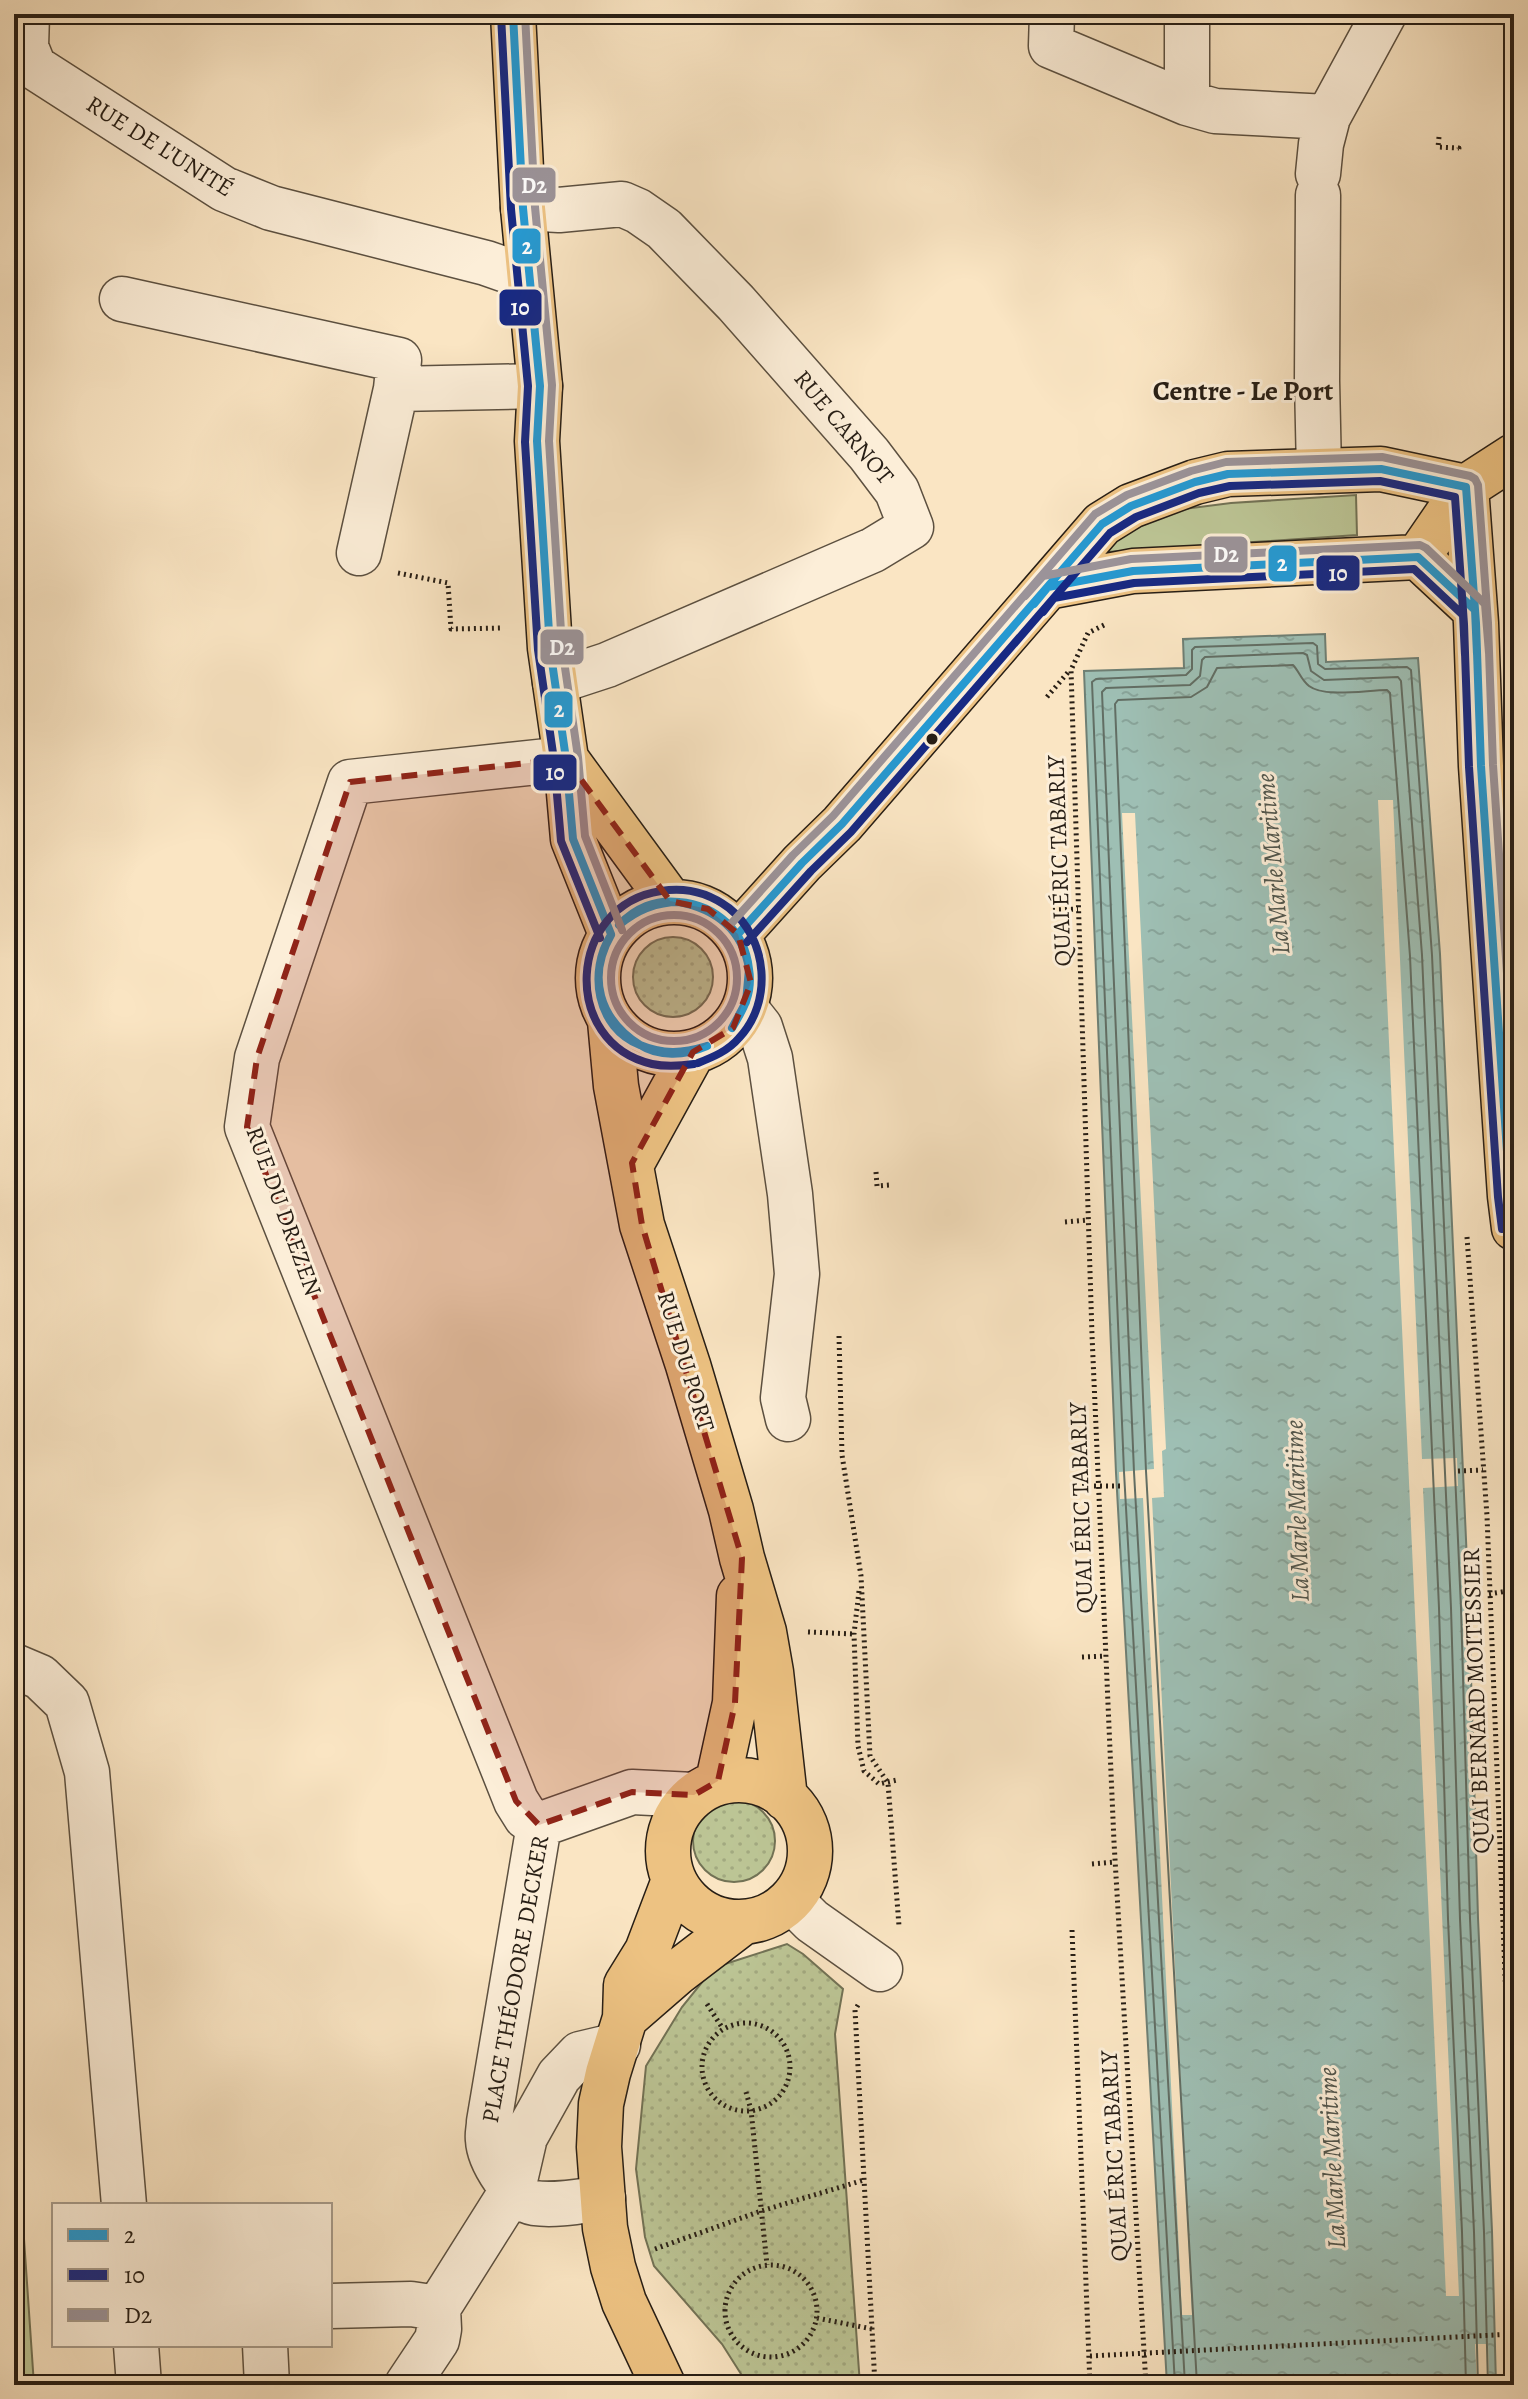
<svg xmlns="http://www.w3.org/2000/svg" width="1528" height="2399" font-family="Alegreya,serif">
	<defs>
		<pattern id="grass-dots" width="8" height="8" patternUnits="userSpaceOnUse" patternTransform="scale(2)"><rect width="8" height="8" fill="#bcc595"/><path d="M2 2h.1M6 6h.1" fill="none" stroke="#a2a980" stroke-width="1.8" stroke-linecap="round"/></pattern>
		<pattern id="water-ripples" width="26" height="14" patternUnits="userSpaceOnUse" patternTransform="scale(2)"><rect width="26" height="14" fill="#9ebfb4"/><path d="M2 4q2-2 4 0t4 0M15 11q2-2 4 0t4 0" fill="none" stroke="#88a49a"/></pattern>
	</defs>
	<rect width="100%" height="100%" fill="#fae5c3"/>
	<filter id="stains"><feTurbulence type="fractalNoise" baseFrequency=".0025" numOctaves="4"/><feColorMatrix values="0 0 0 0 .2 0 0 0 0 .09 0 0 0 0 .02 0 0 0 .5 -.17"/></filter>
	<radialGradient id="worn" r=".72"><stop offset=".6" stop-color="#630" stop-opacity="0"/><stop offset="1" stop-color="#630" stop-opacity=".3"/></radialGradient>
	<path fill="url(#grass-dots)" stroke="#727255" stroke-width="2" d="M633 977a40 40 0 1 1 80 0a40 40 0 1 1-80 0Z
		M693 1841a41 41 0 1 1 82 0a41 41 0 1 1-82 0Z
		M787,1944L803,1954L843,1989L835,2034L860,2385H748L722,2344L654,2266L645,2237L636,2169L646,2066L682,2007L703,1981L722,1965Z"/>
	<path fill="#bcc595" stroke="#727255" stroke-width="2" d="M1356,495L1357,535L1092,553L1168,511L1231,503Z
		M14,2093L34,2385H14Z"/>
	<path fill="url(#water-ripples)" stroke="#6e7f74" stroke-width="2" d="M1325,634L1326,662L1418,658L1440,954L1469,1607L1478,1918L1492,2231L1496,2385H1167L1116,1473L1084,671L1184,668L1183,639Z"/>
	<path fill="#fae5c3" d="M1378,800H1393L1422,1459L1457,1458L1458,1486L1423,1488L1459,2296H1446Z
		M1122,813H1135L1166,1449L1162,1451L1164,1497L1152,1498L1192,2315H1182L1143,1498L1120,1499L1119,1472L1154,1469Z
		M1475,2344H1488L1489,2385H1477Z"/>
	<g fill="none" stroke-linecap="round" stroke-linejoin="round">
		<path stroke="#626e64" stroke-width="2" d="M1175,2385L1124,1472L1092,682L1096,679L1186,675L1192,669V650L1195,647L1313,643L1317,646L1318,664L1325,669L1407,667L1411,670L1432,955L1461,1608L1470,1919L1484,2232L1488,2385
			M1185,2385L1134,1472L1102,692L1106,688L1190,685L1200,676L1202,660L1205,657L1303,653L1307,655L1311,671L1324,680L1398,677L1401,681L1422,955L1451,1608L1460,1919L1474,2232L1478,2385
			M1197,2385L1146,1471L1115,704L1118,700L1191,697L1207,687L1217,668L1293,665C1299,671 1301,680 1309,686C1325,698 1366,690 1387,690L1390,693L1410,956L1439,1608L1448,1919L1462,2232L1466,2385"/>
		<g stroke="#5c5040" stroke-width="47">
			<path id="minor" d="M27,14L26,47L34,67L224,189L271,208L486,263L529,278
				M1052,14L1051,46L1187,103L1215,111L1328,117
				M1187,103V14
				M1318,174L1321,144L1328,117L1384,14
				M1318,195L1317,381L1319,471
				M523,208L559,210L622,204L638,211L664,229L736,303L869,454L897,491L911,527L873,550L607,665L555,682
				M122,299L399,360L396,389L359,553
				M396,389L540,386
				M745,1008L760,1027L770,1058L790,1194L797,1274L783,1398L788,1419
				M14,1666L40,1677L67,1703L87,1772L124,2205
				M539,1825L526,1817L516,1801L247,1127L257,1058L350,782L566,759
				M792,1901L812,1921L880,1969
				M603,2198C581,2201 556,2206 534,2203C514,2200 489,2160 488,2140C487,2134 489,2128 489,2122L539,1825L632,1792L694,1795
				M330,2306L411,2304L438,2308
				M136,2345L139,2385
				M265,2345L267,2385
				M407,2385L437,2340L439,2329L438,2308L513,2189L525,2137L559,2076L580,2054L618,2045"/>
		</g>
		<g stroke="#271e15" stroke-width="47">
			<path id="major" d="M513,14L523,208L540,386L537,441L550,648L566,759L573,839L611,934
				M1466,487L1476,623L1481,766L1510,1196L1514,1228
				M1418,557L1466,487L1514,456
				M1048,587L1133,571L1418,557L1475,610
				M566,759L670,901
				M598 978a76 76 0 1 1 152 0a76 76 0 1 1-152 0Z
				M738,934L802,863L842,824L1102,524L1131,506L1195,482L1228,474L1381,469L1466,487
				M610,1021L616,1086L642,1225L688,1365L731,1510L742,1558L764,1632L771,1672L785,1798
				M632,1163L693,1052
				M668 1851a71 71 0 1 1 142 0a71 71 0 1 1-142 0Z
				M718,1781L735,1703L739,1596
				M625,2018L678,1972L742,1923
				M663,2385L624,2302L613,2267L605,2228L599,2147L601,2104L608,2073L625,2018L626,1985L647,1951L674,1880"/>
		</g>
		<path stroke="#271e15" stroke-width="5" stroke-dasharray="2 4" stroke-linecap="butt" d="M1439,137L1438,147L1459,148L1458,152
			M398,573L448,583L451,629L503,628
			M1104,625L1088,633L1071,670L1092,1335L1114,1842L1146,2385
			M1047,697L1070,670
			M1053,910L1078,909
			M876,1172L877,1186L890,1185
			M1065,1222L1089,1220
			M1467,1237L1487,1516L1514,2203
			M839,1336L842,1455L861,1576L870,1756L888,1783L899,1926
			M1458,1471L1483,1470
			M1076,1486H1120
			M859,1591L854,1634L858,1746L864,1771L879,1784L897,1780
			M1489,1594L1514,1590
			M808,1632L854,1634
			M1082,1657L1105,1656
			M1092,1864L1115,1862
			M1072,1930L1090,2385
			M1506,2001L1514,1999
			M707,2004L723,2029
			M858,2005L855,2010L875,2385
			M702 2067a44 44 0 1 1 88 0a44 44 0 1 1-88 0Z
			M746,2092L751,2110L767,2265
			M655,2249L761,2211L864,2180
			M725 2311a46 46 0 1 1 92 0a46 46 0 1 1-92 0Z
			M817,2318L872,2329
			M1090,2356L1514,2334"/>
		<use href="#minor" stroke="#fceed8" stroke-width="44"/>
		<use href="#major" stroke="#edc282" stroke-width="44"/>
		<g stroke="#fceed8" stroke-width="14">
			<path id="bus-1" d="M513,14L523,208L540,386L537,441L550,648L566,759L573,839L611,934
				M1034,604L1048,587L1133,571L1418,557L1475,610L1477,654
				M679,902C717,905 745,932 749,969
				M679,902C716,909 743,930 749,969
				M619,925C635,908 656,899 679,902
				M619,925C637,910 656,902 679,902
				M738,934L802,863L842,824L1102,524L1131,506L1195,482L1228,474L1381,469L1466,487L1476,623L1481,766L1510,1196L1514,1228
				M611,935C587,977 599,1019 640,1045
				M611,935C588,971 596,1028 640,1045
				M732,1028L746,1002L749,969
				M732,1028C744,1009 753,992 749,969
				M640,1045C664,1055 683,1053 707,1046
				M640,1045C660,1058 686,1055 707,1046"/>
		</g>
		<g stroke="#fceed8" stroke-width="14">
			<path id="bus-2" d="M501,15L511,209L528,386L525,442L538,650L554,760L561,841L600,938
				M1043,612L1054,598L1134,583L1414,569L1463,615L1465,655
				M747,942L811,871L851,832L1110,533L1136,517L1199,493L1230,486L1380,481L1455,497L1464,624L1469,767L1498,1197L1502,1229
				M694,1064C680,1066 666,1067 652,1064C560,1043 567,905 661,891C685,887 709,893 729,908C768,939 773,1002 739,1038C728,1051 713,1057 698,1063"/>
		</g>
		<g stroke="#fceed8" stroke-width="14">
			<path id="bus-3" d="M525,14L535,207L552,385L549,441L562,647L578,757L585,836L622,930
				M1025,596L1043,576L1131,559L1420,545L1426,548L1485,604L1489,653
				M611 978a63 63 0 1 1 126 0a63 63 0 1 1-126 0Z
				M729,926L793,855L833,816L1095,514L1127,495L1191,471L1226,462L1382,457L1470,476L1475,479L1478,485L1488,623L1493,765L1514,1077"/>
		</g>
		<use href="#bus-1" stroke="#2699d1" stroke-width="8"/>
		<use href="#bus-2" stroke="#172983" stroke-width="8"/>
		<use href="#bus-3" stroke="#9b9399" stroke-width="8"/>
	</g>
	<path fill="#8f2418" fill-opacity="0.2" stroke="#8f2418" stroke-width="6" stroke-dasharray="16 10" stroke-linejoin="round" d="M566,759L670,901L708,909L738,934L751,983L733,1028L693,1052L632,1163L642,1225L742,1558L735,1703L718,1781L694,1795L632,1792L539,1825L516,1801L247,1127L257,1058L350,782Z"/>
	<circle fill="#271e15" stroke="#fceed8" stroke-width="3" cx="932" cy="739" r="7"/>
	<g text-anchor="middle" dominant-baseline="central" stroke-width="6" stroke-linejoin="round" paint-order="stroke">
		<g font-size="24" fill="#271e15" stroke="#fceed8">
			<text transform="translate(160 146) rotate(32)">RUE DE L'UNITÉ</text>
			<text transform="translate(844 427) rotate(50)">RUE CARNOT</text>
			<text transform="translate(1059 861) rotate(-92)">QUAI ÉRIC TABARLY</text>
			<text transform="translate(284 1211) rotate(70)">RUE DU DREZEN</text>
			<text transform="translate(686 1361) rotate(73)">RUE DU PORT</text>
			<text transform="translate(1081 1508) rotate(-92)">QUAI ÉRIC TABARLY</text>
			<text transform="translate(1476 1701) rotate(-92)">QUAI BERNARD MOITESSIER</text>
			<text transform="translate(515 1979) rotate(-80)">PLACE THÉODORE DECKER</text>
			<text transform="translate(1114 2156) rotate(-93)">QUAI ÉRIC TABARLY</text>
		</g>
		<g font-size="26" font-style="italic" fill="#51564d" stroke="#fceed8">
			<text transform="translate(1273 864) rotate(-95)">La Marle Maritime</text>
			<text transform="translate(1297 1511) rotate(-92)">La Marle Maritime</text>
			<text transform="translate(1332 2158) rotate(-93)">La Marle Maritime</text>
		</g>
		<g font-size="28" font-weight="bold" fill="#271e15" stroke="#fceed8">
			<text x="1243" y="391">Centre - Le Port</text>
		</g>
	</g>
	<g stroke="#fceed8" stroke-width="3">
		<rect x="511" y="166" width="46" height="38" rx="8" fill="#9b9399"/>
		<rect x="511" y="227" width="31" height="38" rx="8" fill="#2699d1"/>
		<rect x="498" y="288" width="45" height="39" rx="8" fill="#172983"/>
		<rect x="1203" y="535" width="46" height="39" rx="8" fill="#9b9399"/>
		<rect x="1267" y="544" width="31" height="39" rx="8" fill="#2699d1"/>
		<rect x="1315" y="554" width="46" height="38" rx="8" fill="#172983"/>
		<rect x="539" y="628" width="46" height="38" rx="8" fill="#9b9399"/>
		<rect x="543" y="690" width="31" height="39" rx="8" fill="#2699d1"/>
		<rect x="532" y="753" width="46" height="39" rx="8" fill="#172983"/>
	</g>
	<g font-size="22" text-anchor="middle" font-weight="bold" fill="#fff">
		<text x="534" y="193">D2</text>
		<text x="527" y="254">2</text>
		<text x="520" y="315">10</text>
		<text x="1226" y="562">D2</text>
		<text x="1282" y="571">2</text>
		<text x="1338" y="581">10</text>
		<text x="562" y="655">D2</text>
		<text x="559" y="717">2</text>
		<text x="555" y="780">10</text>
	</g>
	<rect width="1528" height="2399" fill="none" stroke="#fae5c3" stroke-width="48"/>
	<rect x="16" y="16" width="1496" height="2367" fill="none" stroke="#271e15" stroke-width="4"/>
	<rect x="24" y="24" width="1480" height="2351" fill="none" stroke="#271e15" stroke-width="2"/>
	<rect x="52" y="2203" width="280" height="144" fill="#fceed8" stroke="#a79b8a" stroke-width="2"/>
	<rect x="68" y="2229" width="40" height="12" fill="#2699d1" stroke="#a79b8a" stroke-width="2"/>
	<text x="124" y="2243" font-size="24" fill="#271e15">2</text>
	<rect x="68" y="2269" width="40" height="12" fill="#172983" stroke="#a79b8a" stroke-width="2"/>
	<text x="124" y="2283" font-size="24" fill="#271e15">10</text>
	<rect x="68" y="2309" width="40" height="12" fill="#9b9399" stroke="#a79b8a" stroke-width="2"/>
	<text x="124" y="2323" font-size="24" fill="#271e15">D2</text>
	<rect width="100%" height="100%" filter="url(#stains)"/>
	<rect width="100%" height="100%" fill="url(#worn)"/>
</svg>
